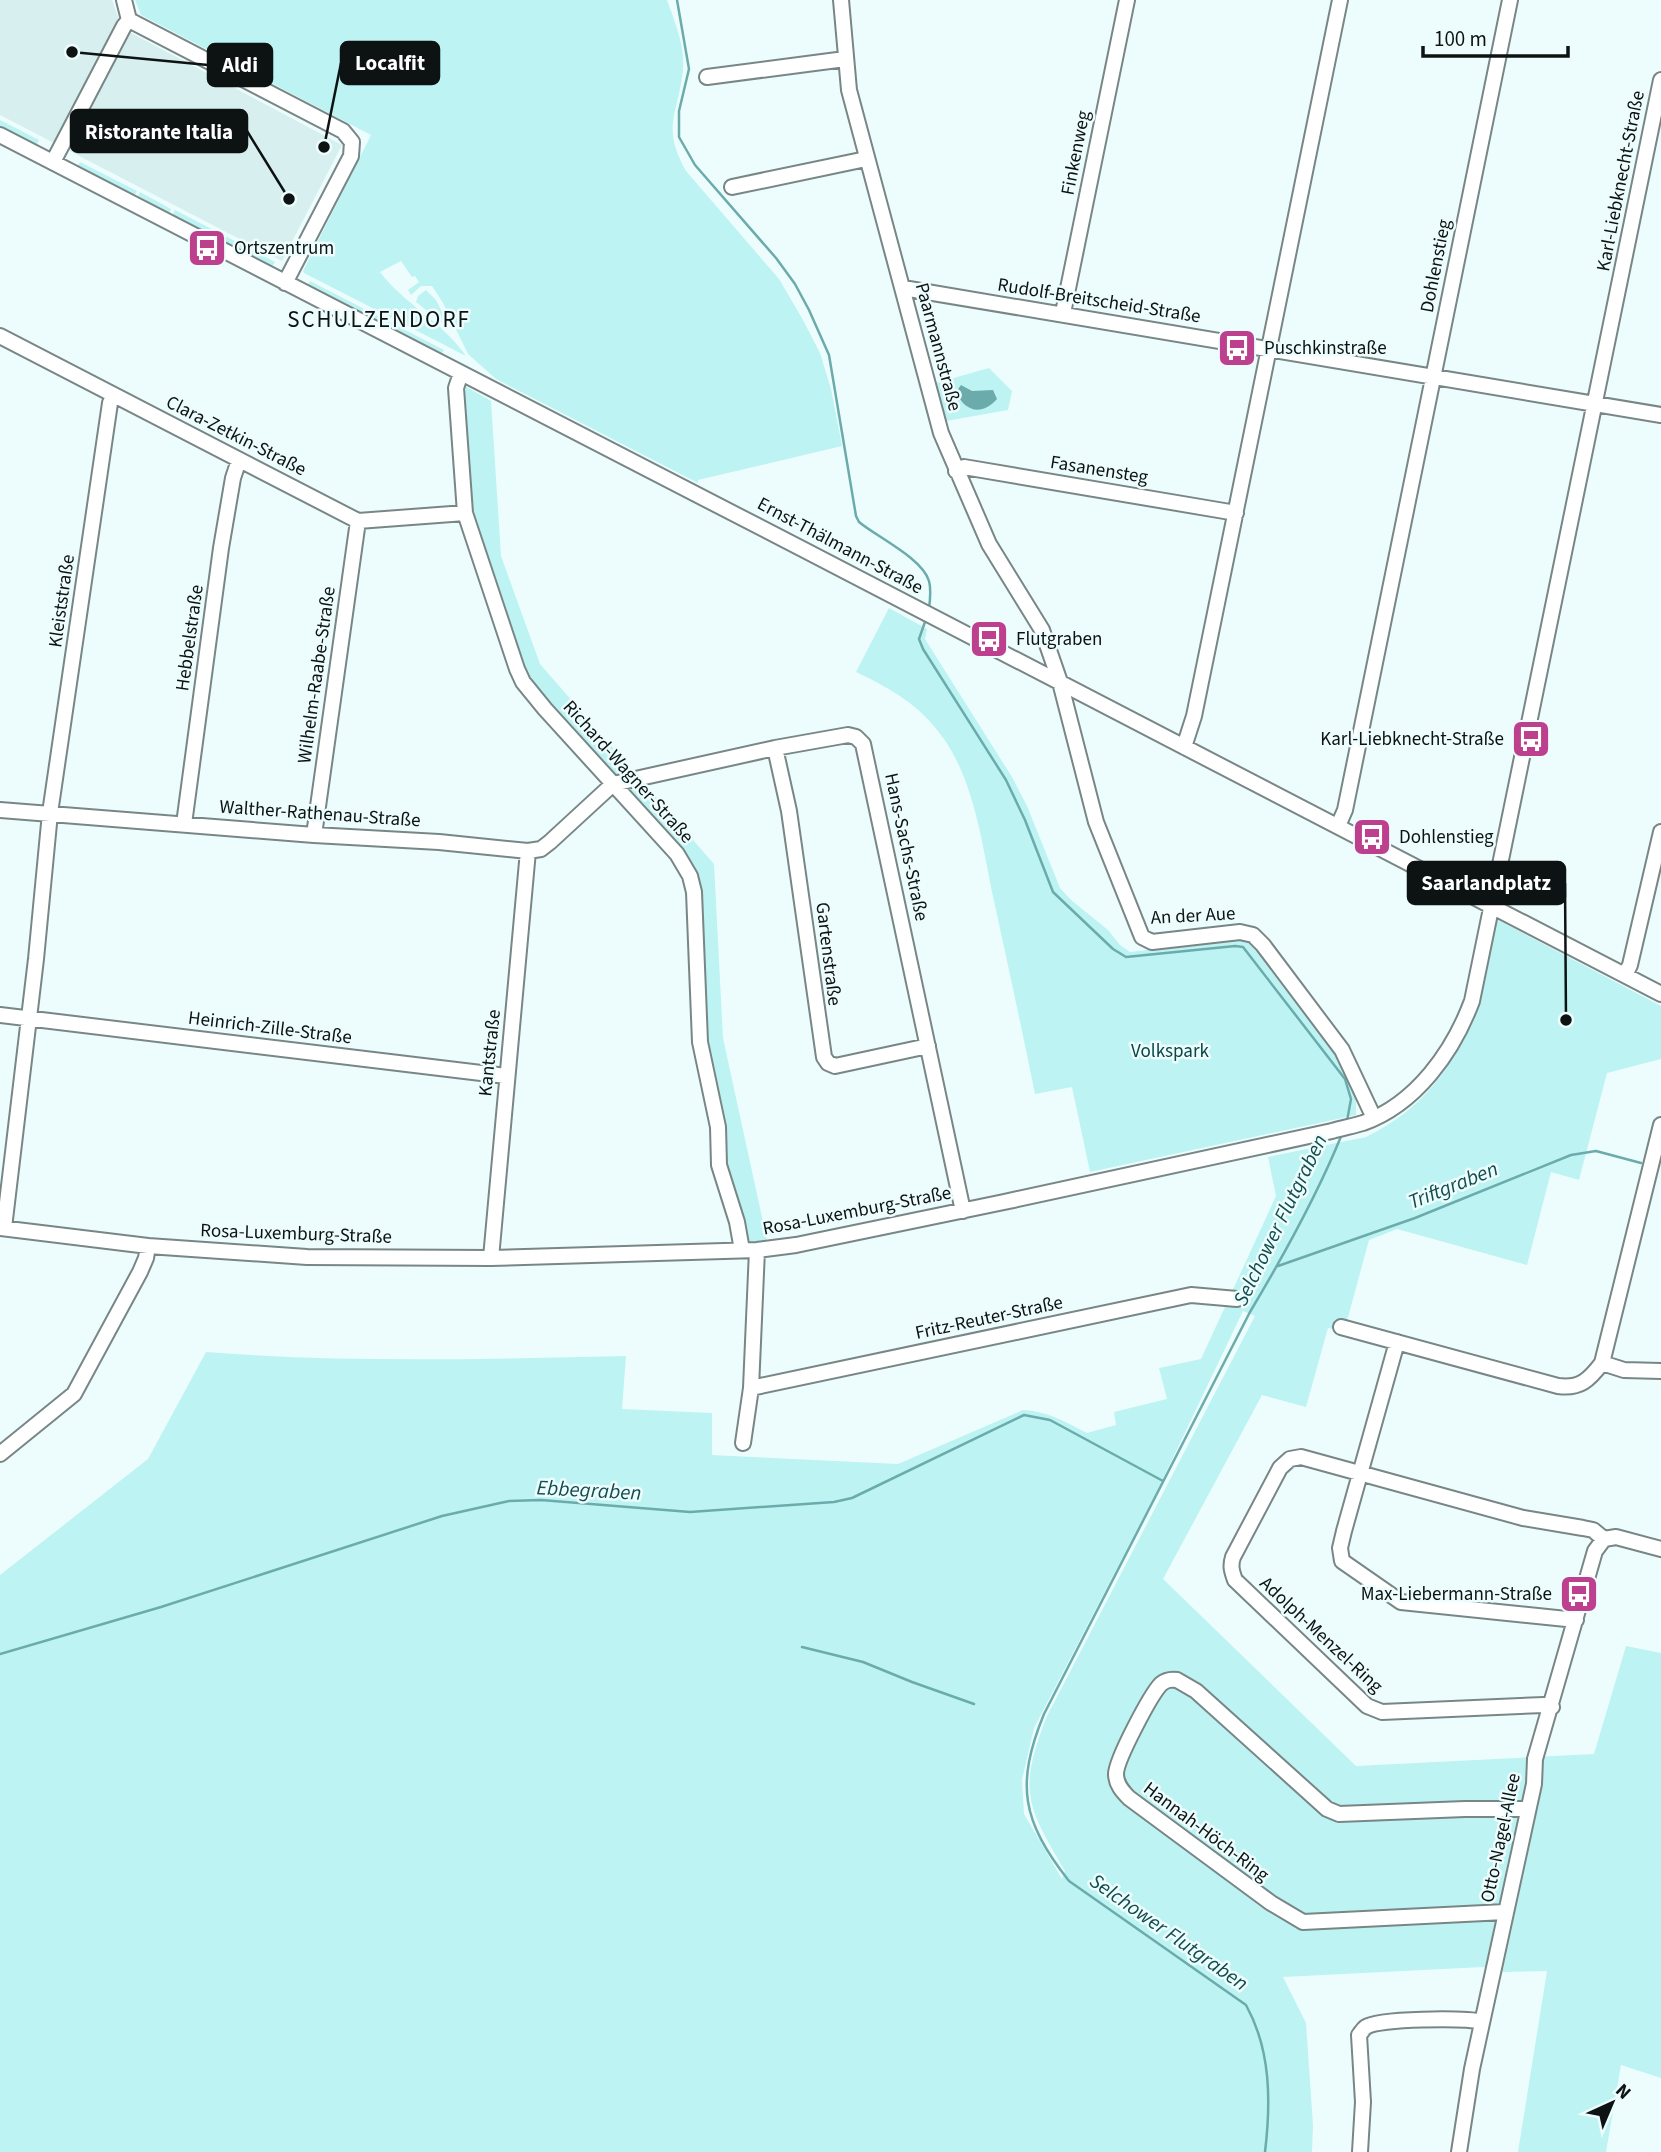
<svg xmlns="http://www.w3.org/2000/svg" width="1661" height="2152" font-family="'Source Sans 3',sans-serif">
	<rect width="100%" height="100%" fill="#edfdfd"/>
	<path fill="#d7efef" d="M0,0H112L122,28L342,145L282,261L0,115Z"/>
	<path fill="#bdf3f3" fill-rule="evenodd" d="M135,0H667C675,23 685,45 683,70C678,115 661,127 686,171L779,279L803,320L820,353L831,389L842,446L698,480V483L496,379L468,354L443,303L432,286H421L411,295L408,290L419,282L415,276L412,277L401,261L380,272C405,305 443,322 466,356L304,273L303,271L371,135L141,15Z
		M0,120L39,140L36,147L0,130Z
		M80,162L137,191L133,198L76,169Z
		M140,192L171,209L168,216L144,204L146,200L138,196Z
		M175,210L275,262L271,268L171,218Z
		M310,281L444,350L440,357L306,288Z
		M426,290L436,300L448,324L445,325L416,302L418,296Z
		M989,368L1012,391L1008,410L946,421L936,383Z
		M463,385L491,401L501,556L540,664L714,864L723,1038L768,1245L750,1244L744,1239L726,1176L710,1067L695,879L528,682L470,513L461,389Z
		M889,608L927,629L925,639L1012,777L1027,806L1060,888L1071,900L1108,930L1120,945L1130,952L1241,939L1260,950L1341,1059L1352,1082L1356,1100V1115L1090,1172L1072,1087L1035,1094C1022,1030 1008,965 994,901C982,846 976,786 944,739C919,704 893,690 856,672Z
		M1494,918L1661,1006V1059L1607,1073L1579,1180L1551,1172L1527,1265L1397,1229L1369,1240L1347,1321L1343,1331L1328,1328L1306,1407L1262,1395L1163,1579L1356,1766L1594,1754L1626,1646L1661,1653V2078L1621,2065L1606,2152H1518L1547,1971L1504,1972L1483,1967L1283,1977L1306,2023L1313,2125L1312,2152H0V1575L148,1459L206,1352C346,1363 486,1359 626,1356L622,1409L712,1413V1455L898,1464L1023,1410C1047,1411 1066,1422 1087,1433L1116,1425L1114,1412L1167,1399L1159,1368L1201,1359L1276,1196L1268,1157L1366,1137C1459,1091 1478,1013 1494,918ZM1243,1311L1255,1316L1047,1716C1018,1790 1026,1805 1065,1871L1062,1879L1024,1814L1022,1780L1034,1728L1159,1487Z"/>
	<path fill="#6cabab" d="M961,385L972,391L993,390L997,399C982,416 965,412 956,392Z"/>
	<g fill="none" stroke-linecap="round" stroke-linejoin="round">
		<path stroke="#6cabab" stroke-width="2.5" d="M677,0L689,69L679,111V137L695,165L776,258L795,284L809,310L829,355L856,516L859,522C877,537 922,558 929,581C931,588 930,601 929,609
			M926,619L919,639L923,649L1006,780L1025,820L1053,892L1113,949L1126,957L1235,946L1243,947L1345,1079L1351,1099L1347,1121
			M1278,1266L1415,1218L1571,1155L1596,1151L1641,1163
			M802,1647L863,1662L912,1682L974,1704
			M0,1654L161,1607L442,1516L509,1501L541,1500L690,1512L834,1502L852,1498L1024,1415L1050,1420L1163,1481
			M1265,2152C1271,2102 1271,2050 1246,2005L1069,1881C1022,1821 1015,1785 1044,1714L1250,1312C1284,1255 1317,1196 1342,1134"/>
		<g stroke="#788686" stroke-width="18">
			<path id="minor" d="M841,0L849,90L941,433L989,544L1042,630L1060,682L1096,822L1142,937L1152,942L1240,932L1253,935L1263,945L1342,1050L1374,1118
				M129,20L343,131L352,142L351,156L285,283
				M707,77L845,59
				M0,135C554,421 1108,706 1661,994
				M53,162L124,26L129,20L124,0
				M732,187L866,159
				M903,290L909,289L1661,415
				M1063,313L1127,0
				M0,336L358,521L465,513
				M461,373L456,388L465,513L517,669L523,682L545,709L677,854L690,876L694,892L700,1042L718,1127L719,1165L737,1222L742,1250
				M956,471L964,467L1236,513
				M1184,747L1194,716L1340,0
				M775,748L789,811L824,1057L828,1063L835,1066L928,1046
				M613,784L775,748L848,735L856,737L863,744L963,1211
				M0,810L314,835L439,842L528,851L541,849L550,842L613,784
				M184,824L221,548L233,478L239,460
				M1338,826L1345,810L1510,0
				M314,835L358,521
				M1625,975L1630,965L1661,832
				M0,1015L506,1076
				M0,1228L148,1246L307,1257L491,1258L757,1250L796,1245L1004,1202L1332,1131C1342,1128 1353,1126 1363,1123C1416,1104 1453,1052 1472,1001L1661,80
				M4,1228L36,959L50,813L110,403L114,395
				M491,1258L528,851
				M1341,1327L1558,1386C1580,1389 1589,1380 1602,1363L1661,1125
				M1397,1342L1344,1531L1340,1548L1342,1561L1401,1602L1576,1620
				M1602,1363L1624,1370L1661,1371
				M751,1388L1191,1295L1237,1299
				M743,1443L751,1388L757,1250
				M0,1454L74,1394L140,1272L146,1258L148,1246
				M1552,1707L1544,1705L1382,1712L1367,1706L1235,1580C1232,1572 1230,1566 1233,1557L1280,1468L1290,1459L1301,1457L1523,1518L1583,1528L1593,1530L1604,1539L1616,1537L1661,1549
				M1505,1912L1303,1922L1271,1903L1129,1798C1122,1791 1116,1784 1116,1774C1116,1760 1151,1694 1161,1684C1166,1680 1170,1679 1177,1680L1196,1691L1327,1809L1339,1814L1465,1809H1528
				M1360,2152L1363,2102L1359,2035C1360,2034 1365,2027 1366,2027C1378,2018 1466,2018 1482,2022
				M1459,2152L1472,2069L1534,1784L1535,1759L1595,1551L1604,1539"/>
		</g>
		<use href="#minor" stroke="#fff" stroke-width="14"/>
	</g>
	<defs>
		<g id="bus-square" transform="scale(2.0125)"><rect x="-9" y="-9" width="18" height="18" rx="4" fill="#bd408f" stroke="#edfdfd"/><path d="M-5-6H5V4H4V6H2V4H-2V6H-4V4H-5ZM-3.5-4V0h7V-4ZM-3.5 1.2v1.5H-2V1.2ZM2 1.2v1.5H3.5V1.2Z" fill="#fff"/></g>
	</defs>
	<g fill-rule="evenodd">
		<use href="#bus-square" x="207" y="248"/>
		<use href="#bus-square" x="1237" y="348"/>
		<use href="#bus-square" x="989" y="639"/>
		<use href="#bus-square" x="1531" y="739"/>
		<use href="#bus-square" x="1372" y="837"/>
		<use href="#bus-square" x="1579" y="1594"/>
	</g>
	<g text-anchor="middle" dominant-baseline="central" stroke-width="5" stroke-linejoin="round" paint-order="stroke">
		<g font-size="19" fill="#0d1212" stroke="#edfdfd">
			<text transform="translate(1076 153) rotate(-79)">Finkenweg</text>
			<text transform="translate(1621 181) rotate(-79)">Karl-Liebknecht-Straße</text>
			<text transform="translate(1436 266) rotate(-79)">Dohlenstieg</text>
			<text transform="translate(1099 301) rotate(9)">Rudolf-Breitscheid-Straße</text>
			<text transform="translate(938 347) rotate(75)">Paarmannstraße</text>
			<text transform="translate(236 436) rotate(27)">Clara-Zetkin-Straße</text>
			<text transform="translate(1099 470) rotate(9)">Fasanensteg</text>
			<text transform="translate(840 546) rotate(28)">Ernst-Thälmann-Straße</text>
			<text transform="translate(62 601) rotate(-82)">Kleiststraße</text>
			<text transform="translate(190 638) rotate(-82)">Hebbelstraße</text>
			<text transform="translate(317 675) rotate(-82)">Wilhelm-Raabe-Straße</text>
			<text transform="translate(628 772) rotate(48)">Richard-Wagner-Straße</text>
			<text transform="translate(320 814) rotate(4)">Walther-Rathenau-Straße</text>
			<text transform="translate(906 847) rotate(78)">Hans-Sachs-Straße</text>
			<text transform="translate(1193 916) rotate(-3)">An der Aue</text>
			<text transform="translate(828 954) rotate(83)">Gartenstraße</text>
			<text transform="translate(270 1028) rotate(7)">Heinrich-Zille-Straße</text>
			<text transform="translate(490 1053) rotate(-84)">Kantstraße</text>
			<text transform="translate(857 1211) rotate(-11)">Rosa-Luxemburg-Straße</text>
			<text transform="translate(296 1234) rotate(2)">Rosa-Luxemburg-Straße</text>
			<text transform="translate(989 1318) rotate(-12)">Fritz-Reuter-Straße</text>
			<text transform="translate(1321 1635) rotate(43)">Adolph-Menzel-Ring</text>
			<text transform="translate(1206 1832) rotate(37)">Hannah-Höch-Ring</text>
			<text transform="translate(1501 1838) rotate(-78)">Otto-Nagel-Allee</text>
		</g>
		<g font-size="19" fill="#0d1212" stroke="#edfdfd" text-anchor="start">
			<text x="234" y="248">Ortszentrum</text>
			<text x="1264" y="348">Puschkinstraße</text>
			<text x="1016" y="639">Flutgraben</text>
			<text x="1504" y="739" text-anchor="end">Karl-Liebknecht-Straße</text>
			<text x="1399" y="837">Dohlenstieg</text>
			<text x="1552" y="1594" text-anchor="end">Max-Liebermann-Straße</text>
		</g>
		<g font-size="19" fill="#0a4646" stroke="#edfdfd">
			<text x="1170" y="1051">Volkspark</text>
		</g>
		<g font-size="21" font-style="italic" fill="#144c4d" stroke="#edfdfd">
			<text transform="translate(1453 1185) rotate(-22)">Triftgraben</text>
			<text transform="translate(1280 1220) rotate(-64)">Selchower Flutgraben</text>
			<text transform="translate(589 1490) rotate(3)">Ebbegraben</text>
			<text transform="translate(1169 1932) rotate(35)">Selchower Flutgraben</text>
		</g>
		<g font-size="23" letter-spacing="2" fill="#0d1212" stroke="#edfdfd">
			<text x="379" y="319">SCHULZENDORF</text>
		</g>
	</g>
	<path fill="none" stroke="#0d1212" stroke-width="2.5" d="M324 147L341 63M72 52L208 65M289 199L247 131M1566 1020L1565 883"/>
	<g fill="#0d1212" stroke="#edfdfd" stroke-width="2.5">
		<circle cx="324" cy="147" r="7"/>
		<circle cx="72" cy="52" r="7"/>
		<circle cx="289" cy="199" r="7"/>
		<circle cx="1566" cy="1020" r="7"/>
	</g>
	<g fill="#0d1212" stroke="#0d1212" stroke-width="2.5">
		<rect x="341" y="42" width="98" height="42" rx="7"/>
		<rect x="208" y="44" width="64" height="42" rx="7"/>
		<rect x="71" y="110" width="176" height="42" rx="7"/>
		<rect x="1408" y="862" width="157" height="42" rx="7"/>
	</g>
	<g font-size="21" text-anchor="middle" font-weight="bold" fill="#fff">
		<text x="390" y="70">Localfit</text>
		<text x="240" y="72">Aldi</text>
		<text x="159" y="139">Ristorante Italia</text>
		<text x="1486" y="890">Saarlandplatz</text>
	</g>
	<g transform="translate(1612 2103) rotate(44)" stroke="#edfdfd" stroke-width="5" paint-order="stroke">
	<path d="M0-5L12 26L0 18L-12 26Z" fill="#0d1212"/>
	<text y="-10" font-size="19" font-weight="bold" text-anchor="middle" fill="#0d1212">N</text>
	</g>
	<path d="M1423 46v10h145v-10" fill="none" stroke="#0d1212" stroke-width="3.5"/>
	<text x="1434" y="46" font-size="21" fill="#0d1212" stroke="#edfdfd" stroke-width="5" paint-order="stroke">100 m</text>
</svg>
